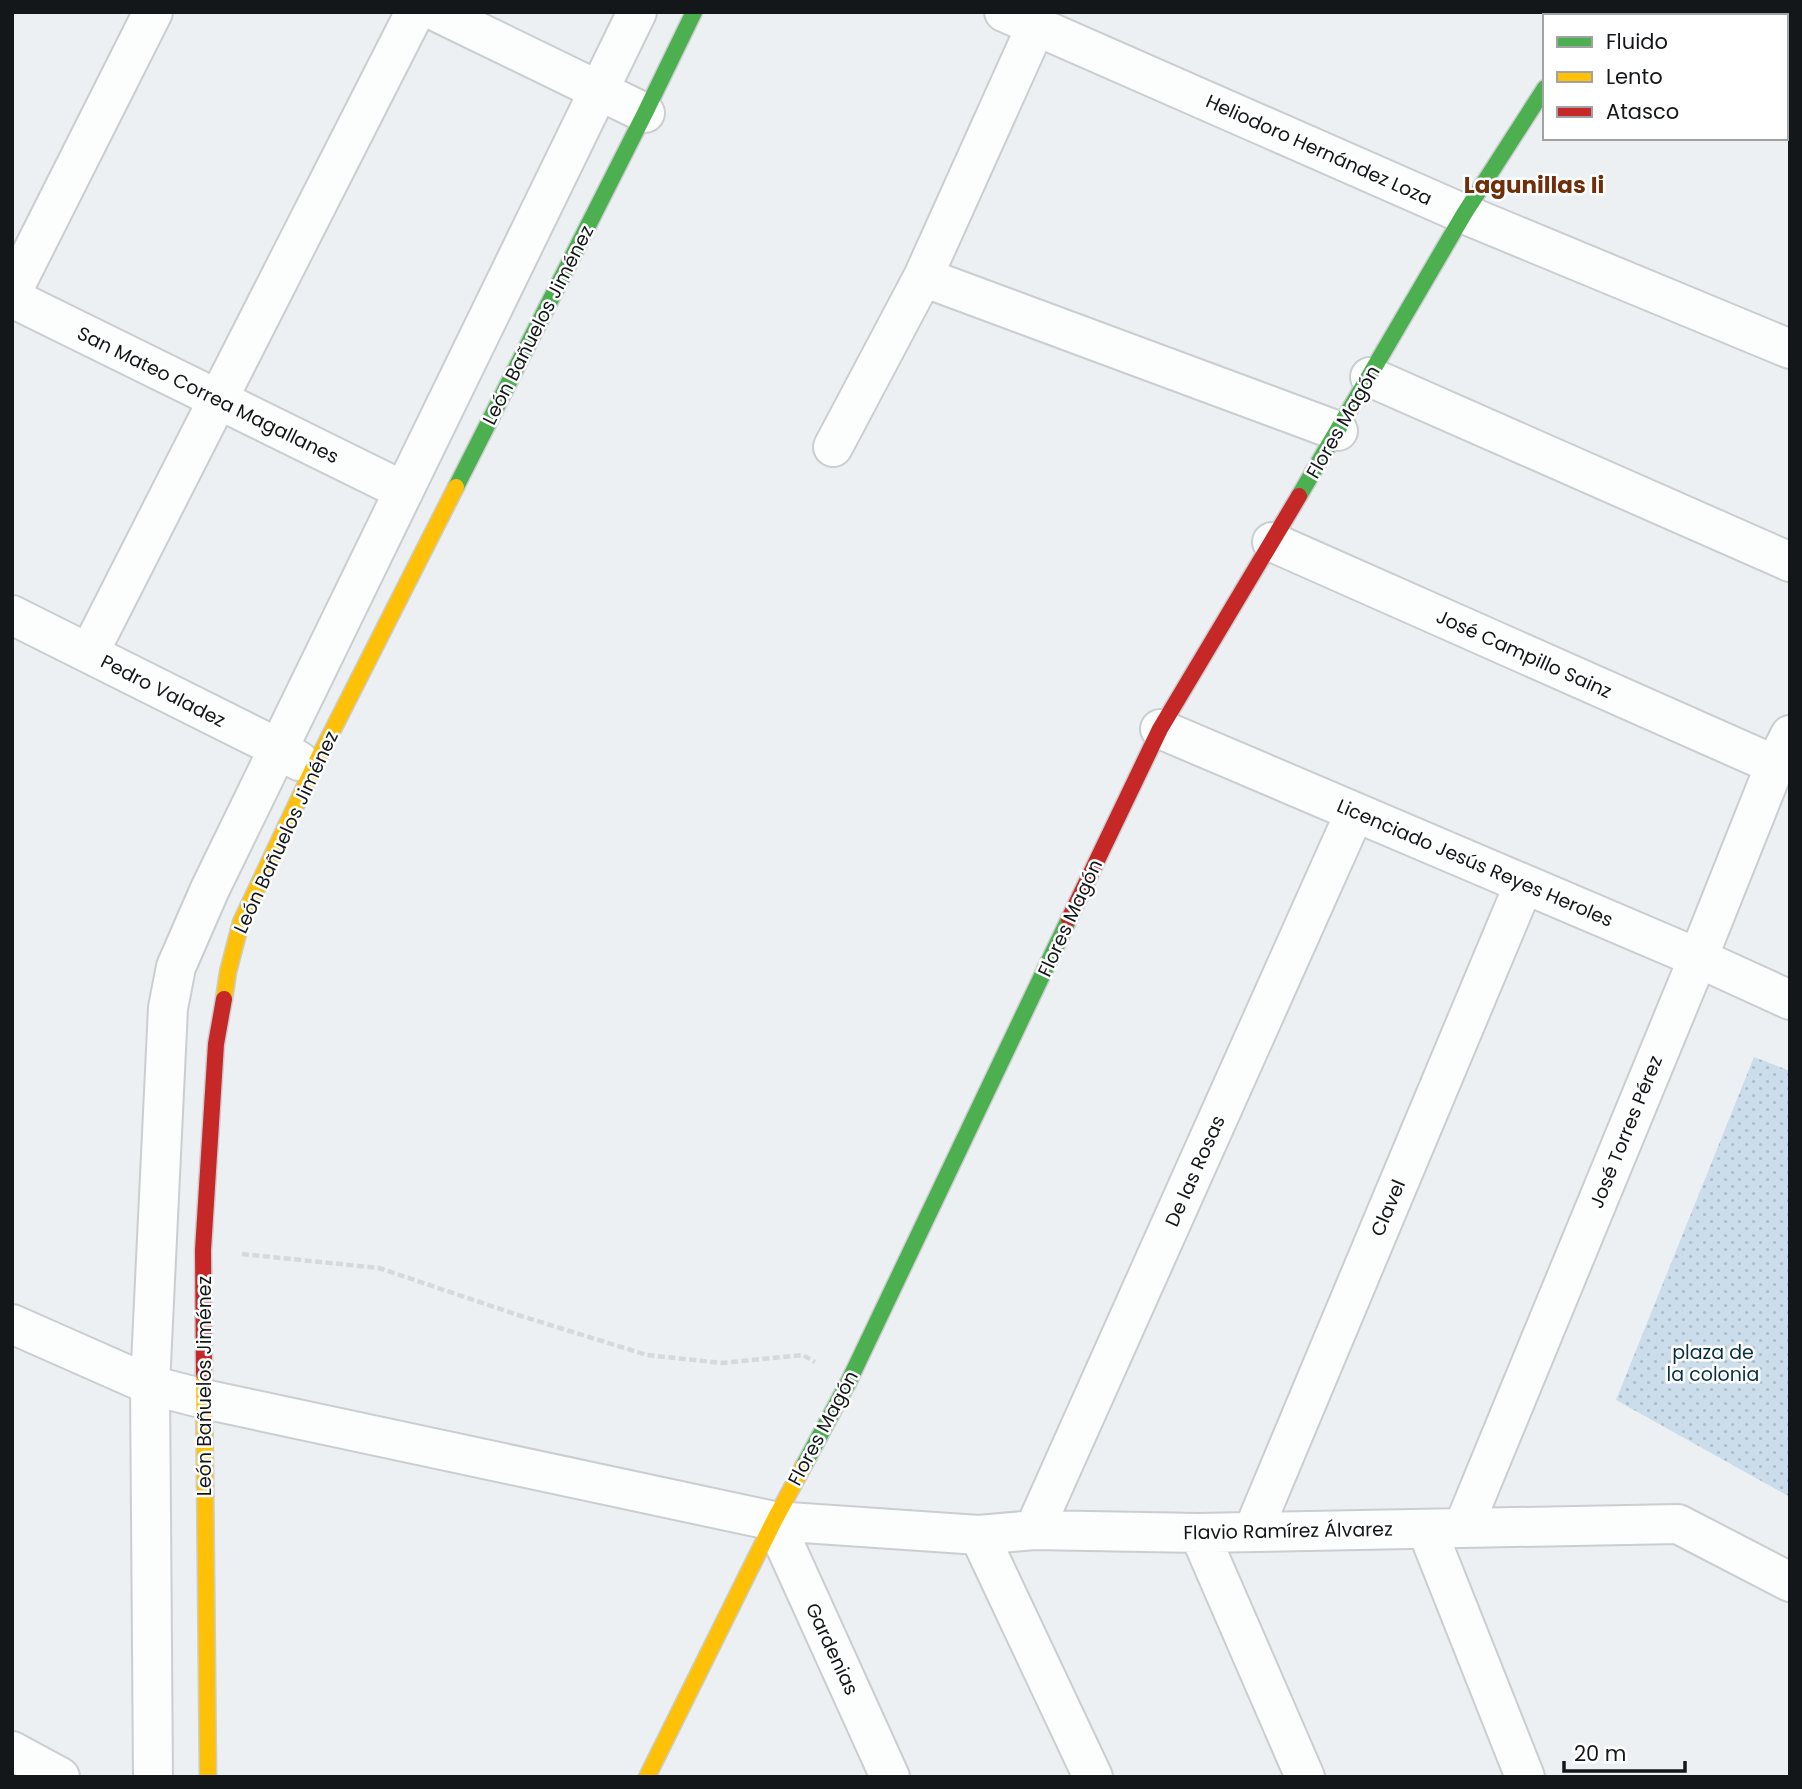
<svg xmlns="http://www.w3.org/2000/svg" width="1802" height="1789" font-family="Poppins,sans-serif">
	<defs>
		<pattern id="park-dots" width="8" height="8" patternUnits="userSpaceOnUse" patternTransform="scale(1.75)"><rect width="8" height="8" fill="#cbddea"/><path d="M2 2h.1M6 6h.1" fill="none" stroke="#adbdc8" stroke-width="1.8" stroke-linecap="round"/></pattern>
	</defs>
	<rect width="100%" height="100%" fill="#ecf0f3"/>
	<path fill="url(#park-dots)" d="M1666,12H1790V77L1786,76V16H1673Z
		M1754,1057L1790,1071V1497L1616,1400Z"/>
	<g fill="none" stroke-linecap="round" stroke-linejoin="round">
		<g stroke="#caced0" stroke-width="42">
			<path id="street" d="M437,12L645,113
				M1004,12L1464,214L1790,349
				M1591,16L1593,12
				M1786,112L1790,114
				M923,277L1338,431
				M12,292L153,12
				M12,298L404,491
				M1370,377L1790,562
				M833,447L923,277L1036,26
				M1272,542L1775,765
				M12,615L278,748L299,761
				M89,653L415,12
				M1160,729L1698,958L1790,1000
				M12,1324L150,1385L204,1399L774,1521L979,1535L1034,1530L1199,1533L1678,1524L1790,1582
				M774,1521L890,1777
				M1463,1528L1698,958L1775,765L1790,735
				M1034,1530L1355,812
				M1427,1530L1525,1777
				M1253,1531L1524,884
				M1199,1533L1305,1777
				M979,1535L1093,1777
				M12,1751L60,1777
				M153,1777L150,1385L168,1008L176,967L210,889L637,12"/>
		</g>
		<g stroke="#caced0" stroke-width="19">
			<path id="fast" d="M456,487L645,113L694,12
				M1299,496L1464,214L1545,88
				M803,1467L849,1381L1069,919"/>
		</g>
		<g stroke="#caced0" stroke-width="19">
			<path id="slow" d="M224,999L228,972L241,922L313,769L456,487
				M204,1374L208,1777
				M647,1777L774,1521L803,1467"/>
		</g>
		<g stroke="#caced0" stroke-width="19">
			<path id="jam" d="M1069,919L1160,729L1299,496
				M204,1374L203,1250L216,1044L224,999"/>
		</g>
		<path stroke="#d7d8da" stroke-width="4.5" stroke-dasharray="7 3.5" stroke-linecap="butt" d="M242,1254L379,1268L518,1315L647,1355L722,1363L803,1355L815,1362"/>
		<use href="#street" stroke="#fcfdfd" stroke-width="38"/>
		<use href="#fast" stroke="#4caf50" stroke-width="16"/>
		<use href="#slow" stroke="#ffc107" stroke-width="16"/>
		<use href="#jam" stroke="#c62828" stroke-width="16"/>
	</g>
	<g text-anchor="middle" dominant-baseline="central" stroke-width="5" stroke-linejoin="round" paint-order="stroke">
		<g font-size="19" fill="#141719" stroke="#fff">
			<text transform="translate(1319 150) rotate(24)">Heliodoro Hernández Loza</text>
			<text transform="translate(538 325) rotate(-63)">León Bañuelos Jiménez</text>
			<text transform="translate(208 395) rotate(26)">San Mateo Correa Magallanes</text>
			<text transform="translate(1343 422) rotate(-60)">Flores Magón</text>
			<text transform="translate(1524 654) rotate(24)">José Campillo Sainz</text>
			<text transform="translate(163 691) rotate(27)">Pedro Valadez</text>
			<text transform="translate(286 832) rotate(-65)">León Bañuelos Jiménez</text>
			<text transform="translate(1475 863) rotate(23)">Licenciado Jesús Reyes Heroles</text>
			<text transform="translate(1070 918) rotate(-65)">Flores Magón</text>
			<text transform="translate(1626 1132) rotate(-68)">José Torres Pérez</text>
			<text transform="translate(1195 1171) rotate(-66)">De las Rosas</text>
			<text transform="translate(1388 1208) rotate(-67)">Clavel</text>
			<text transform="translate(204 1386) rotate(-90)">León Bañuelos Jiménez</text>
			<text transform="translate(823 1428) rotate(-62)">Flores Magón</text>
			<text transform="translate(1288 1531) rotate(-1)">Flavio Ramírez Álvarez</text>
			<text transform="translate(832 1649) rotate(65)">Gardenias</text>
		</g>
		<g font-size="19" fill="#073047" stroke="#fff">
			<text x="1713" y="1352">plaza de<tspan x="1713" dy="22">la colonia</tspan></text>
		</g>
		<g font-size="23" font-weight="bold" fill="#6e300a" stroke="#fff">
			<text x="1534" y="185">Lagunillas Ii</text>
		</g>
	</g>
	<rect width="1802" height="1789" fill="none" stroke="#141719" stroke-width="28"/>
	<rect x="1543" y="14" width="245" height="126" fill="#ffffff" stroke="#a1a2a3" stroke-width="2"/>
	<rect x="1557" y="37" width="35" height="10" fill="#4caf50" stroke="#a1a2a3" stroke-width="2"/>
	<text x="1606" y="49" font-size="21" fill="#141719">Fluido</text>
	<rect x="1557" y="72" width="35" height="10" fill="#ffc107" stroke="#a1a2a3" stroke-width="2"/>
	<text x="1606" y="84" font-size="21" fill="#141719">Lento</text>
	<rect x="1557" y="107" width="35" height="10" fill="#c62828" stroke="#a1a2a3" stroke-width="2"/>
	<text x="1606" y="119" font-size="21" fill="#141719">Atasco</text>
	<path d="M1564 1761v10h121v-10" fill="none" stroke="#141719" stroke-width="3.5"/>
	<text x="1574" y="1761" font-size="21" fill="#141719" stroke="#ffffff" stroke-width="5" paint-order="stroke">20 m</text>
</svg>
